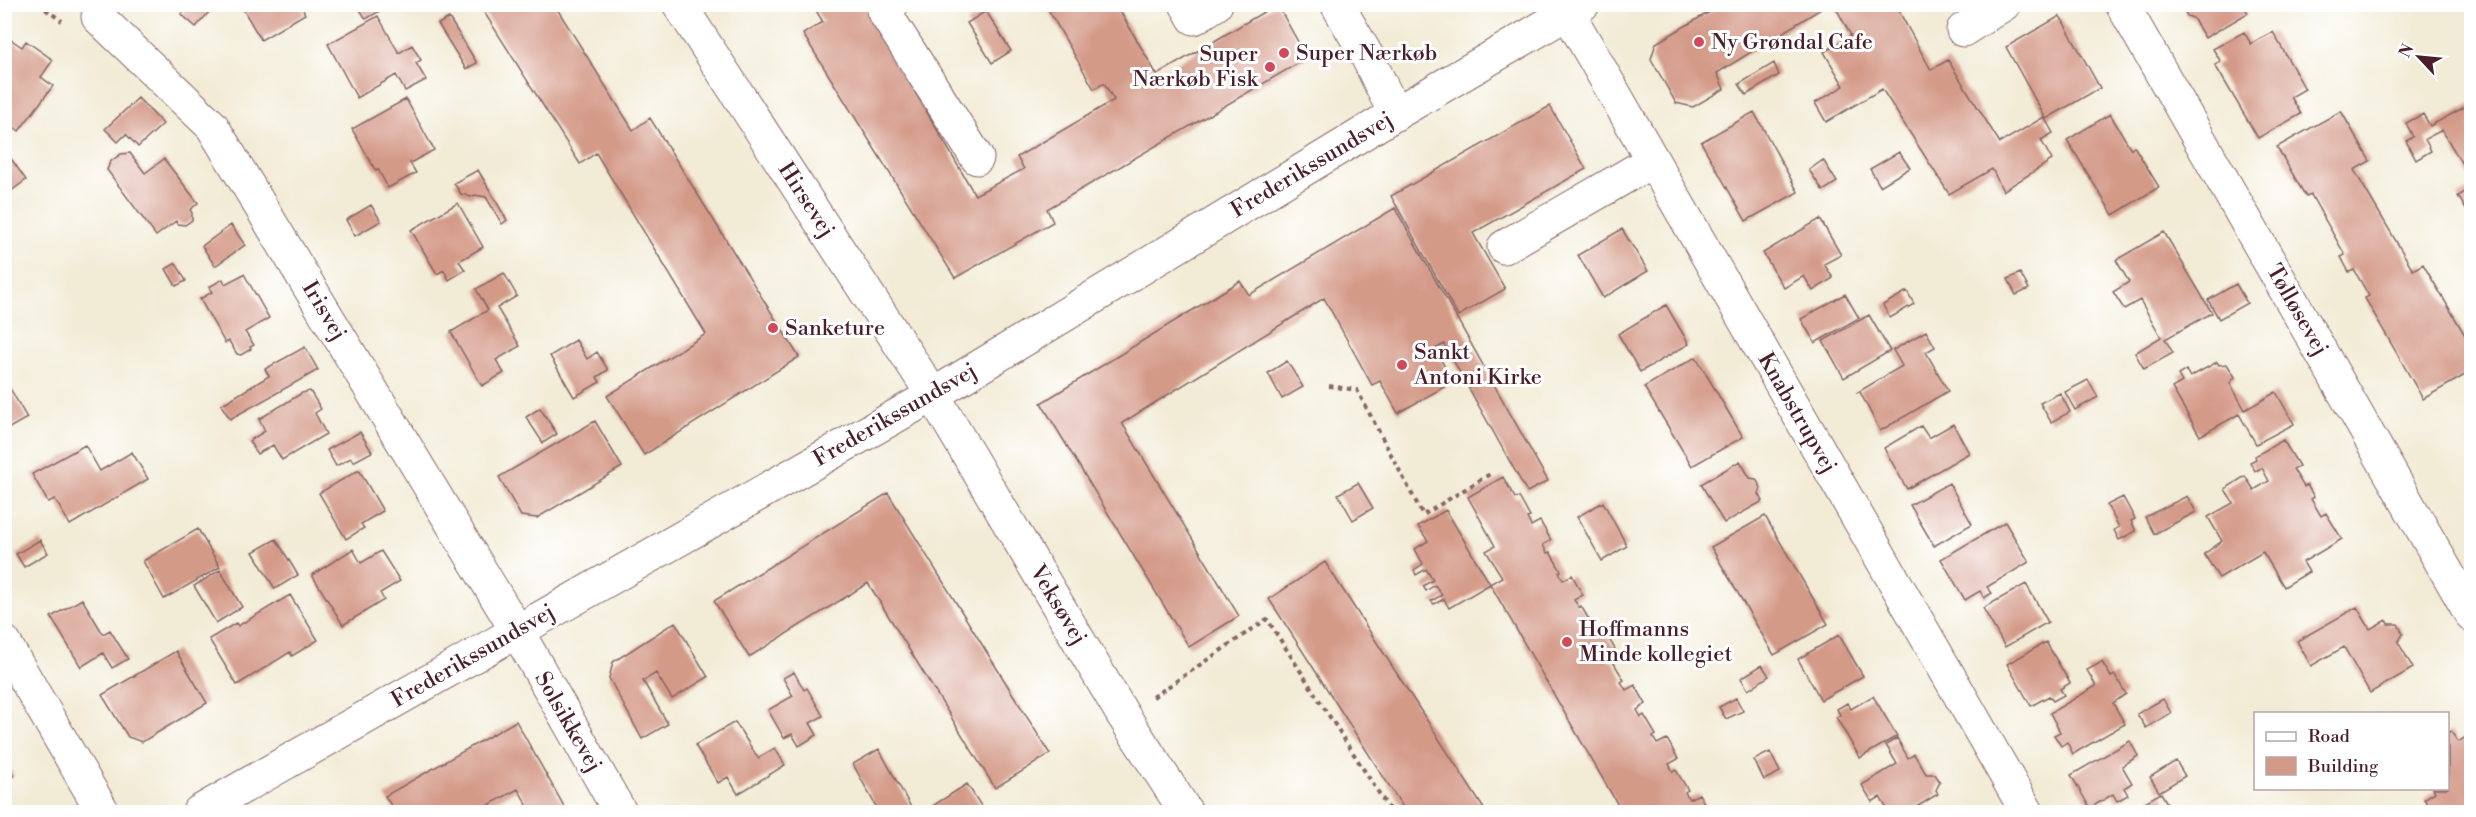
<svg xmlns="http://www.w3.org/2000/svg" width="2476" height="817" font-family="'Libre Bodoni',serif">
	<rect width="100%" height="100%" fill="#fff"/>
	<filter id="ink" filterUnits="userSpaceOnUse"><feTurbulence type="fractalNoise" baseFrequency=".0167" numOctaves="2"/><feDisplacementMap in="SourceGraphic" scale="12" xChannelSelector="R" yChannelSelector="G"/><feConvolveMatrix kernelMatrix="1 2 1 2 8 2 1 2 1" color-interpolation-filters="sRGB"/></filter>
	<filter id="wash" filterUnits="userSpaceOnUse"><feTurbulence type="fractalNoise" baseFrequency=".008" numOctaves="4" result="noise"/><feDisplacementMap in="SourceGraphic" scale="24" xChannelSelector="R" yChannelSelector="G"/><feGaussianBlur stdDeviation="1.35" result="paint"/><feColorMatrix in="noise" values="0 0 0 0 0 0 0 0 0 0 0 0 0 0 0 0 0 1.4 0 .05"/><feComposite in="paint" operator="in"/></filter>
	<g filter="url(#wash)">
		<rect width="100%" height="100%" fill="#f2ebd5"/>
		<g id="blocks">
			<path fill="#d49a88" d="M190,4H216L196,27L181,14Z
				M240,4H300L305,14L261,40Z
				M479,4H554L633,130L650,118L799,357L644,455L607,396L706,334L596,153L580,164Z
				M812,4H864L975,195L1024,169L1017,157L1114,100L1104,83L1094,89L1045,4H1116L1157,75L1277,4L1307,58L1047,209L1053,222L955,278L803,34L823,22Z
				M1723,4H1829L1717,73L1724,89L1693,107L1676,103L1651,59L1656,43Z
				M1834,4H1895L1931,70L1948,60L2000,143L2044,117L2053,133L2041,140L2052,160L2003,191L1992,169L1949,194L1882,89L1826,122L1815,103L1844,86L1824,52L1851,36Z
				M2185,4H2251L2245,8L2248,13L2205,38L2193,18L2187,16L2184,10Z
				M365,5H390L366,19L359,8Z
				M986,11L1011,51L992,63L967,23Z
				M378,16L399,53L412,45L421,60L416,63L426,80L405,91L396,75L357,98L328,44Z
				M2060,16L2100,88L2046,119L2006,47Z
				M449,18L477,63L466,69L438,24Z
				M2244,32L2251,44L2273,32L2305,89L2291,97L2301,114L2258,138L2215,65L2221,62L2213,49Z
				M4,35L22,47L26,41L53,60L41,77L53,86L19,131L9,123L7,125L4,124Z
				M1774,63L1779,75L1746,95L1739,84Z
				M138,98L163,124L138,147L126,134L118,142L105,129Z
				M406,99L434,150L410,163L416,173L388,188L378,169L376,171L352,129Z
				M2472,103V181L2442,130L2425,139L2431,151L2416,160L2406,141L2413,137L2406,123L2423,114L2430,126Z
				M1550,106L1586,169L1473,233L1505,289L1458,316L1391,196Z
				M2341,111L2370,161L2354,170L2413,270L2423,264L2472,347V371L2423,399L2365,298L2369,296L2354,270L2349,272L2341,257L2345,255L2311,195L2306,197L2277,147Z
				M1754,112L1798,192L1746,221L1701,142Z
				M2110,114L2131,149L2134,146L2159,187L2113,215L2067,140Z
				M1899,152L1910,168L1880,186L1870,169Z
				M130,153L145,173L164,159L198,203L190,210L192,213V220L185,225L178,224L176,221L156,236L107,170L110,162L121,154Z
				M12,160L26,180L4,196V166Z
				M1823,160L1837,182L1823,191L1809,170Z
				M478,170L507,220L502,224L486,197L475,195L471,197L461,194L454,183Z
				M2472,188V220L2458,196Z
				M458,203L483,247L459,261L465,270L449,280L444,270L437,274L411,230Z
				M371,205L381,221L355,236L346,220Z
				M1395,208L1548,481L1527,492L1444,344L1435,349L1453,382L1398,413L1380,381L1372,385L1324,298L1122,423L1239,616L1189,647L1041,403L1240,281L1249,295Z
				M1820,219L1841,255L1824,264L1833,278L1813,291L1804,276L1784,288L1763,253Z
				M231,225L245,245L215,266L202,246Z
				M1622,229L1648,271L1603,298L1578,255Z
				M2164,232L2212,313L2165,339L2173,353L2144,369L2135,353L2161,337L2140,300L2124,309L2113,292L2129,282L2116,260Z
				M176,263L186,281L176,286L166,269Z
				M504,273L517,296L497,308L520,346L496,360L504,373L482,386L451,332L488,310L476,289Z
				M2020,273L2029,289L2016,295L2008,279Z
				M244,274L269,318L245,332L254,345L250,347L251,349L241,355L237,354L229,341L225,343L200,299L212,292L209,287L223,279L225,284Z
				M2236,284L2247,303L2219,319L2208,300Z
				M1907,291L1914,304L1890,318L1883,305Z
				M1845,294L1859,318L1815,343L1801,319Z
				M1666,305L1689,344L1640,372L1618,334Z
				M1869,315L1890,351L1844,378L1823,341Z
				M1926,331L1935,347L1926,352L1948,391L1880,431L1860,392H1858L1902,366L1893,350Z
				M576,340L587,359L597,352L608,370L597,377L600,382L574,397L550,356Z
				M305,347L318,370L230,419L221,405L269,376L265,369Z
				M1696,357L1743,437L1692,466L1644,387Z
				M1287,361L1303,387L1282,399L1268,373Z
				M2217,362L2219,365L2227,364L2235,377L2230,383L2245,410L2276,392L2294,424L2256,444L2239,414L2200,436L2172,388L2182,382L2178,375L2186,370L2190,377Z
				M4,378L27,418L4,431Z
				M2088,380L2098,397L2075,410L2065,392Z
				M310,391L321,409L315,413L326,434L282,460L273,445L257,454L249,441L265,431L259,419L302,393Z
				M2060,393L2070,412L2051,422L2040,403Z
				M540,408L557,434L543,443L526,417Z
				M595,421L622,467L537,518L521,516L499,477Z
				M1953,424L1969,453L1907,489L1884,448L1921,426L1929,438Z
				M360,432L372,452L353,462L351,458L336,466L327,450Z
				M2283,440L2299,466L2293,469L2304,487L2307,485L2314,497L2311,499L2321,516L2326,513L2342,539L2303,562L2309,572L2284,587L2263,552L2219,578L2204,554L2222,541L2208,517L2233,503L2225,489L2245,476L2254,490L2269,481L2262,468L2255,471L2250,462L2256,459L2255,456Z
				M85,445L100,471L132,452L148,479L70,525L55,499L48,502L32,474Z
				M1740,461L1750,478L1756,479L1761,488L1759,494L1763,501L1724,523L1701,484Z
				M359,470L383,511L361,524L364,528L346,539L319,493Z
				M1503,477L1515,498L1519,497L1530,517L1527,518L1531,526L1540,521L1551,540L1543,545L1547,553L1550,552L1561,571L1559,572L1563,580L1572,575L1583,595L1574,600L1579,607L1581,606L1593,626L1590,627L1593,635L1603,629L1615,649L1606,654L1609,661L1612,660L1624,680L1621,682L1626,690L1635,685L1646,704L1637,710L1641,717L1644,715L1656,735L1653,737L1657,744L1667,739L1678,759L1669,764L1673,772L1676,770L1688,790L1685,792L1689,799L1699,794L1709,812H1622L1490,584L1449,608L1444,599L1434,604L1431,601L1442,595L1435,585L1426,591L1423,586L1433,580L1426,569L1416,575L1414,570L1423,564L1415,549L1428,541L1418,526L1446,510L1490,584L1502,577L1486,551L1495,546L1468,497Z
				M1358,483L1373,508L1353,520L1338,494Z
				M1949,483L1972,524L1934,546L1910,505Z
				M888,493L1050,754L995,788L868,583L749,657L714,601Z
				M2187,496L2196,512L2154,534L2145,517Z
				M2123,497L2135,519L2131,521L2136,531L2119,540L2114,530L2119,527L2107,505Z
				M1603,502L1627,546L1602,561L1577,517Z
				M1765,516L1828,624L1774,655L1711,547Z
				M2005,522L2029,562L1987,587L1992,593L1984,598L1980,591L1965,600L1941,559Z
				M198,529L220,567L164,599L143,561Z
				M276,539L298,575L275,589L253,552Z
				M40,540L48,553L24,567L16,554Z
				M353,549L361,563L381,551L400,581L380,593L384,600L343,625L312,575Z
				M1325,562L1486,812H1406L1269,599Z
				M220,570L242,607L216,623L194,586Z
				M2026,584L2048,622L2005,647L1983,608Z
				M290,595L318,640L292,656L290,652L237,685L209,639L236,623L238,626Z
				M82,599L103,634L110,630L128,659L112,668L103,653L81,667L51,617Z
				M2357,607L2370,629L2386,620L2388,624H2398L2403,634L2398,642L2413,668L2370,693L2344,647L2311,666L2297,641Z
				M675,622L708,677L672,699L656,673L643,681L668,724L642,739L609,678L613,662Z
				M1839,635L1863,676L1821,700L1798,659Z
				M2046,642L2070,683L2060,689L2064,695L2053,701L2049,696L2031,706L2007,664Z
				M176,651L207,703L142,742L128,737L102,695Z
				M2102,662L2111,677L2115,675L2126,694L2113,703L2125,724L2073,754L2067,742L2061,746L2054,735L2060,732L2050,713L2096,686L2087,670Z
				M1762,665L1769,676L1748,690L1741,678Z
				M794,672L804,690L807,688L823,716L810,723L817,735L799,746L792,734L784,738L768,710L793,696L783,678Z
				M1873,696L1897,736L1860,758L1836,717L1840,715L1837,709L1847,703L1851,709Z
				M1736,698L1743,711L1726,719L1719,707Z
				M2163,699L2171,713L2146,728L2137,714Z
				M516,721L565,808L557,812H531L518,789L476,812H395L385,796Z
				M735,722L758,758L775,748L785,765L738,794L728,777L718,783L695,745Z
				M2451,731L2458,742L2472,733V812H2432L2424,799L2435,792L2433,788H2448V733Z
				M1897,738L1908,758L1914,754L1926,774H1935L1940,782L1936,790L1938,794L1916,807L1919,812H1889L1880,797L1872,802L1862,785L1897,764L1886,745Z
				M2130,741L2138,756L2122,766L2132,783L2124,788L2128,795L2117,801L2113,794L2090,808L2071,775Z
				M879,749L912,809L907,812H879L853,764Z
				M1770,752L1780,772L1764,780L1754,760Z
				M4,758L14,776L4,782Z
				M2176,761L2185,776L2159,792L2150,777Z
				M967,784L985,812H923Z
				M2161,793L2171,810L2167,812H2127Z"/>
		</g>
	</g>
	<g filter="url(#ink)">
		<use href="#blocks" fill-opacity="0" stroke="#856666" stroke-width="1.5"/>
		<g fill="none" stroke-linecap="round" stroke-linejoin="round">
			<g stroke="#856666" stroke-width="35">
				<path id="minor" d="M679,4L933,395L1123,715L1186,812
					M892,4L883,10L977,158
					M1186,4L1194,18L1216,4
					M1337,4L1367,56L1395,114
					M2122,4L2472,616
					M1568,13L2027,812
					M98,17L212,126L517,631L620,812
					M1963,30L2004,4
					M1504,247L1652,161
					M4,642L103,812"/>
			</g>
			<g stroke="#856666" stroke-width="35">
				<path id="major" d="M199,812L933,395L1395,114L1583,4"/>
			</g>
			<path stroke="#856666" stroke-width="4" stroke-dasharray="4.5 4.5" stroke-linecap="butt" d="M38,4L62,21
				M1329,386L1357,390L1423,515L1490,474
				M1153,697L1267,619L1391,812"/>
			<use href="#minor" stroke="#fff" stroke-width="33"/>
			<use href="#major" stroke="#fff" stroke-width="33"/>
		</g>
	</g>
	<g fill="#d1495b" stroke="#fff" stroke-width="2">
		<circle cx="1699" cy="42" r="6"/>
		<circle cx="1284" cy="53" r="6"/>
		<circle cx="1270" cy="67" r="6"/>
		<circle cx="773" cy="328" r="6"/>
		<circle cx="1402" cy="365" r="6"/>
		<circle cx="1567" cy="642" r="6"/>
	</g>
	<g text-anchor="middle" dominant-baseline="central" stroke-width="6" stroke-linejoin="round" paint-order="stroke">
		<g font-size="22" fill="#4a1f2b" stroke="#fff" text-anchor="start">
			<text x="1711" y="42">Ny Grøndal Cafe</text>
			<text x="1296" y="53">Super Nærkøb</text>
			<text x="1258" y="54" text-anchor="end">Super<tspan x="1258" dy="25">Nærkøb Fisk</tspan></text>
			<text x="785" y="328">Sanketure</text>
			<text x="1414" y="352">Sankt<tspan x="1414" dy="25">Antoni Kirke</tspan></text>
			<text x="1579" y="629">Hoffmanns<tspan x="1579" dy="25">Minde kollegiet</tspan></text>
		</g>
		<g font-size="22" fill="#4a1f2b" stroke="#fff">
			<text transform="translate(1312 165) rotate(-31)">Frederikssundsvej</text>
			<text transform="translate(806 200) rotate(57)">Hirsevej</text>
			<text transform="translate(2297 310) rotate(60)">Tølløsevej</text>
			<text transform="translate(324 311) rotate(59)">Irisvej</text>
			<text transform="translate(1797 413) rotate(60)">Knabstrupvej</text>
			<text transform="translate(895 415) rotate(-30)">Frederikssundsvej</text>
			<text transform="translate(1058 605) rotate(59)">Veksøvej</text>
			<text transform="translate(473 656) rotate(-30)">Frederikssundsvej</text>
			<text transform="translate(568 722) rotate(60)">Solsikkevej</text>
		</g>
	</g>
	<rect width="2476" height="817" fill="none" stroke="#fff" stroke-width="24"/>
	<rect x="2254" y="712" width="195" height="78" fill="#ffffff" stroke="#b7a5aa" stroke-width="1.5"/>
	<rect x="2266" y="732" width="30" height="9" fill="#ffffff" stroke="#b7a5aa" stroke-width="1.5"/>
	<text x="2308" y="742" font-size="18" fill="#4a1f2b">Road</text>
	<rect x="2266" y="757" width="30" height="18" fill="#d49a88" stroke="#b7a5aa" stroke-width="1.5"/>
	<text x="2308" y="772" font-size="18" fill="#4a1f2b">Building</text>
	<g transform="translate(2419 57) rotate(296)" stroke="#ffffff" stroke-width="4.5" paint-order="stroke">
	<path d="M0-4.5L10 22L0 15L-10 22Z" fill="#4a1f2b"/>
	<text y="-9" font-size="16" font-weight="bold" text-anchor="middle" fill="#4a1f2b">N</text>
	</g>
</svg>
